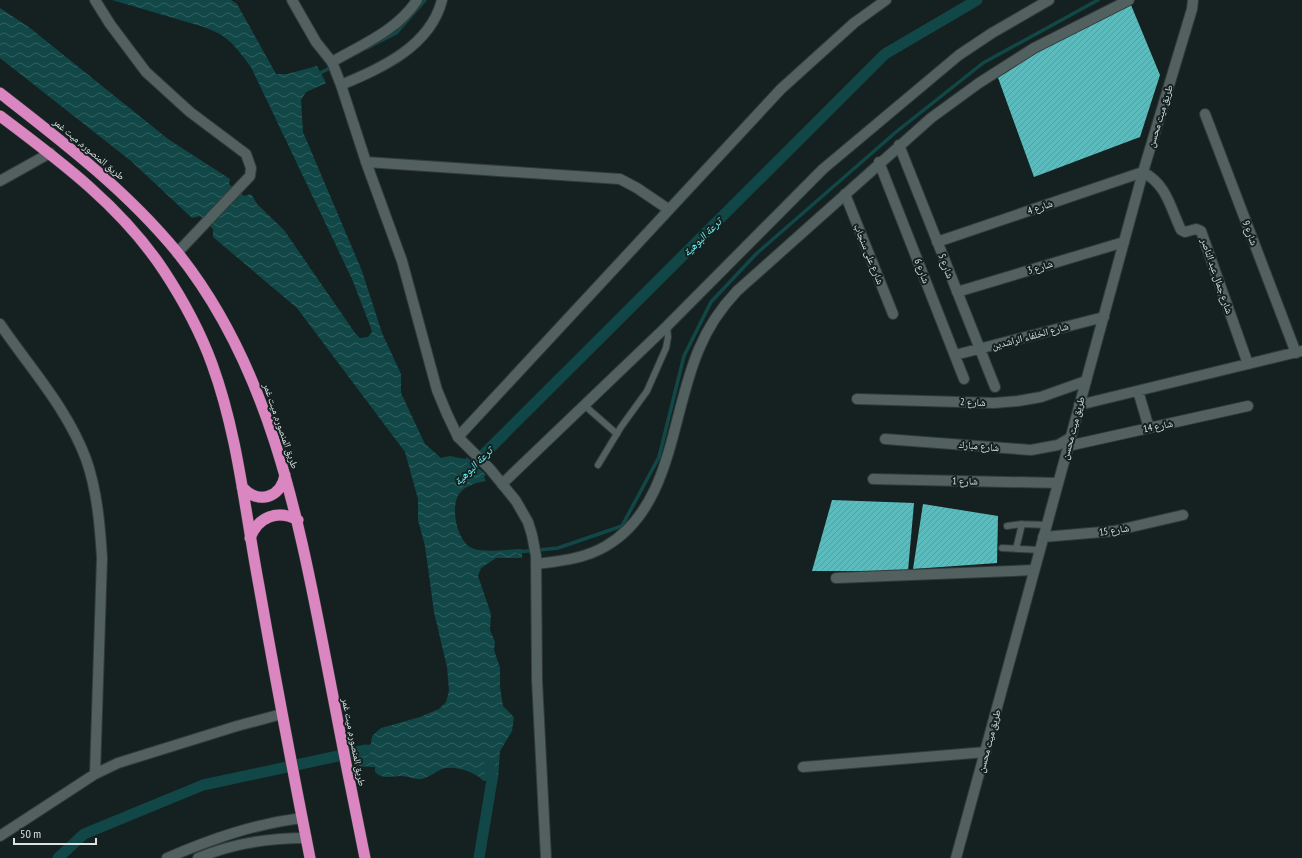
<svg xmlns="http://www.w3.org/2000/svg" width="1302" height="858" font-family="'PT Sans Narrow','Noto Naskh Arabic',sans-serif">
	<defs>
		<pattern id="water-waves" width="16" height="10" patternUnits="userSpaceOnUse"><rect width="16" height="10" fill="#124747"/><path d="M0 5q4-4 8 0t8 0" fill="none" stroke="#346161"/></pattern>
		<pattern id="building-hatch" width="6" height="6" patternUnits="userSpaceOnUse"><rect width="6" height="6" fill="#5cbbbc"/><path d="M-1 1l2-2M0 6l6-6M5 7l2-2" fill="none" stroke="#569d9e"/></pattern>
	</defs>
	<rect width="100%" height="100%" fill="#152121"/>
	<path fill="url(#water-waves)" d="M112,0H231L237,4L276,74H287L317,66L326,83L306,92L301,100L303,132L362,271L382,333L401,374V393L425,444L441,458L450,456L465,459L467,457L486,475L484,477L486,481C477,483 465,485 459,494C450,507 457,539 470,547C481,554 510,549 522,549V558H496L481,568L478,576L491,614L490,630L495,642L494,650L500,668V687L503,706L514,717L512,731L500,751L498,779L484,781C474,772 455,765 442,769C435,772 429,777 422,779C415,780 408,776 401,776C392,776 383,780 375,772V767L356,766L352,751L371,744L372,736L381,728L420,717L439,709L446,702L449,691L447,667L434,612L425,546L418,520V499L405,452L297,308L213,237V229L200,216L192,218L131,161L0,58V8L30,28L168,139L230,179L229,184L244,196L251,194L257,204L284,230L355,333L360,338L368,337L372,332L371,328L352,279L251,67C235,46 229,36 204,27Z"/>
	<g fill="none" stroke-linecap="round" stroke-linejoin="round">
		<path stroke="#124747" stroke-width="3.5" d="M367,48L396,33L425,0
			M318,74L332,67
			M518,552L558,548L622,526L659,457L684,356L711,302L756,254L896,132L983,63L1098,0"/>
		<path stroke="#124747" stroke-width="11" d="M465,473L885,54L977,0
			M58,858L84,834L203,785L366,750
			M479,858L492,780L489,766"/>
	</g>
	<path fill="url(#building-hatch)" d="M1131,5L1160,75L1140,137L1034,177L997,75L1056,39Z
		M832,500L914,503L908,571H812Z
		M923,504L998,516L997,563L913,569Z"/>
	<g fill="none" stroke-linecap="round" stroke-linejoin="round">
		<g stroke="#323a3a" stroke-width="8">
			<path id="service" d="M584,405L617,434
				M598,465L621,427L647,391L666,348L668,337L667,326
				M1007,526L1022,524L1046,525
				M1002,548L1039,550
				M1016,549L1022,524"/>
		</g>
		<g stroke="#323a3a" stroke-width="12">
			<path id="minor" d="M95,0L110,24L146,72L190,112L246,154L251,168L250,176L177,253
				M332,62C361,45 398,30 417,0
				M341,85C381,68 430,47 442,0
				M1205,114L1296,353
				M899,145L995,387
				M366,162L620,179L637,188L668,209
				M879,162L964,379
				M0,181L50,153
				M845,194L893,314
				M937,242L1143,172C1167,185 1170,207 1181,230L1185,232L1196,229L1201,231L1248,364
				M957,292L1124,242
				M0,324C30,368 67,408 86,459C97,490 100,525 102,558L95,774
				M955,355L1104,317
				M1138,391L1149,428
				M857,399L994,403L1018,401L1041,397L1086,381
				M1079,405L1301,351
				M458,437L781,89L854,23L886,0
				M885,439L1031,450L1058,445L1070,438
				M1068,446L1248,406
				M873,479L1058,483
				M502,484L667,326L823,169L959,55L992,33L1049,0
				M1043,537L1114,531L1183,515
				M536,564C560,561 584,559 606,546C673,507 671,413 699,349C708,327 721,308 737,291L931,118L979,83L1034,48L1129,0
				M836,578L1034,570
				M803,767L986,752
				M0,836L95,774L118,763L237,726L282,714"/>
		</g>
		<g stroke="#323a3a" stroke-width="12">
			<path id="tertiary" d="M292,0L316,42L332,62L341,85L366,162L402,261L437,390L447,414L458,437L490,469L516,501L528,522L532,535L536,556L537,680L546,858"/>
		</g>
		<g stroke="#323a3a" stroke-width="12">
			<path id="secondary" d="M167,858C211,839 254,824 302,818
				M198,858C233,843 268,838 306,838
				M956,858L1143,172L1192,9L1193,0"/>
		</g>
		<g stroke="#323a3a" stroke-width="12">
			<path id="trunk" d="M0,93C63,142 126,190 177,252C268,365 297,511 324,650C337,719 351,789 365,858
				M0,116C60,161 122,207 164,271C183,300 200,331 212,364C238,435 245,512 259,586C275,677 292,767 310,858
				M242,487C258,505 281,498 285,475
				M250,538C258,517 277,509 298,520"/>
		</g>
		<use href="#service" stroke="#536060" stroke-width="6"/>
		<use href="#minor" stroke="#536060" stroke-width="10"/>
		<use href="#tertiary" stroke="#536060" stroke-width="10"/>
		<use href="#secondary" stroke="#536060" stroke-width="10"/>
		<use href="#trunk" stroke="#da86c1" stroke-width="11"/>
	</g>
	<g text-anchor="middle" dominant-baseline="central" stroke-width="4" stroke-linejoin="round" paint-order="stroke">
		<g font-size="10" fill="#dbe2e2" stroke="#152121">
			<text transform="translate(1160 116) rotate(-73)">طريق ميت محسن</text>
			<text transform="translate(89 149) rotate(40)">طريق المنصوره, ميت غمر</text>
			<text transform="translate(1040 207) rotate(-19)">شارع 4</text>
			<text transform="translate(1250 233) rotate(69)">شارع 9</text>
			<text transform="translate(869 254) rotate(68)">شارع على سنجاب</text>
			<text transform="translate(946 266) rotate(69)">شارع 5</text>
			<text transform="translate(1040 267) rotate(-17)">شارع 3</text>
			<text transform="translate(922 271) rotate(69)">شارع 6</text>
			<text transform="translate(1217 276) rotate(71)">شارع جمال عبد الناصر</text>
			<text transform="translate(1030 336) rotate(-15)">شارع الخلفاء الراشدين</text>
			<text transform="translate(973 402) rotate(2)">شارع 2</text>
			<text transform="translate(281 426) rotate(71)">طريق المنصوره, ميت غمر</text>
			<text transform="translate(1158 426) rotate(-12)">شارع 14</text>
			<text transform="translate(1073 428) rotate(-75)">طريق ميت محسن</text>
			<text transform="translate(979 446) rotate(5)">شارع مبارك</text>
			<text transform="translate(965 481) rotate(1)">شارع 1</text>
			<text transform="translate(1114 530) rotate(-9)">شارع 15</text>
			<text transform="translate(989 741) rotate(-75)">طريق ميت محسن</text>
			<text transform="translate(354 742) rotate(79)">طريق المنصوره, ميت غمر</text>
		</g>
		<g font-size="11" font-style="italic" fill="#6bf6f7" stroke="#152121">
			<text transform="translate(702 237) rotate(-45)">ترعة البوهية</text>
			<text transform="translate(473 466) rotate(-45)">ترعة البوهية</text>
		</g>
	</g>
	<path d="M14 838v6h82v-6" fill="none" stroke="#dbe2e2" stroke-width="2"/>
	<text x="20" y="838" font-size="12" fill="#dbe2e2" stroke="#152121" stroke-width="3" paint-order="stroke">50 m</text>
</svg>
